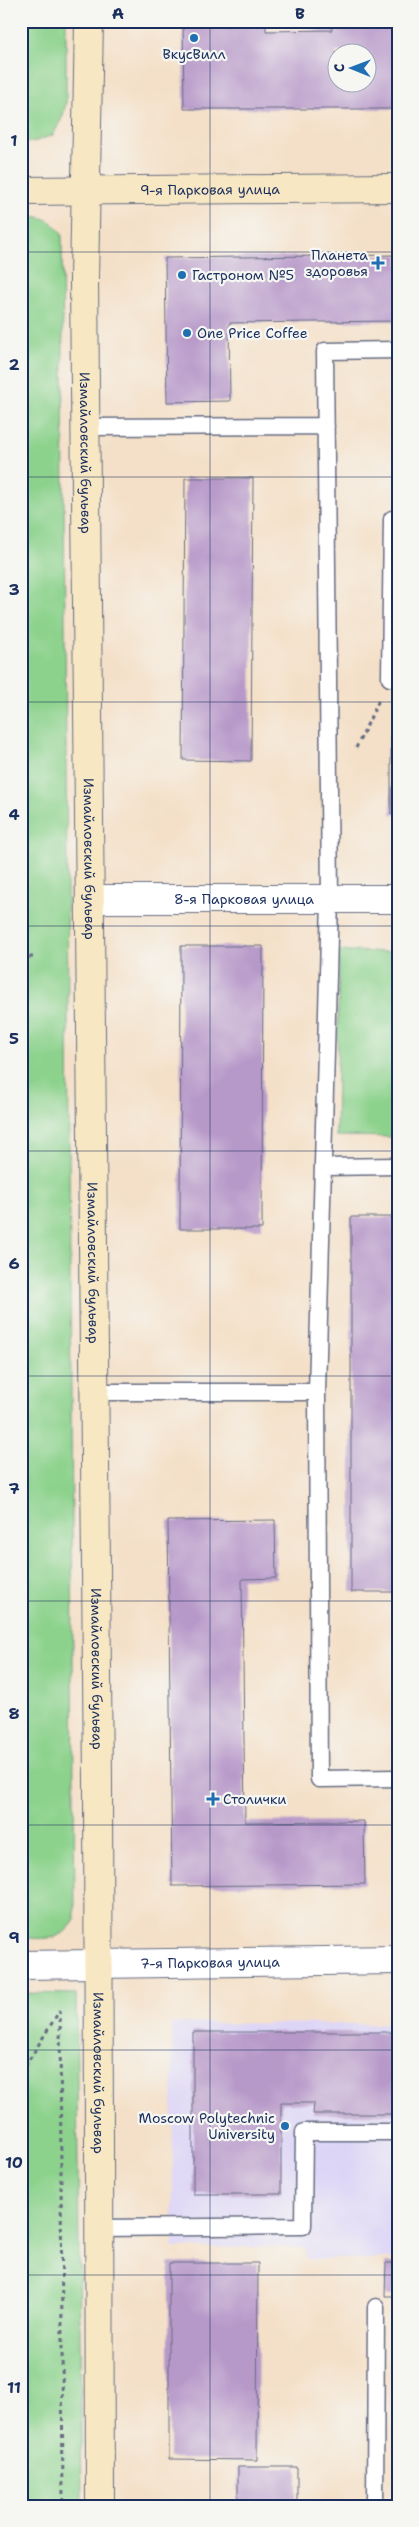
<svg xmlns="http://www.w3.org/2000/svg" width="419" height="2527" font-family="'Shantell Sans',sans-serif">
	<rect width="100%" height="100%" fill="#f6f6f2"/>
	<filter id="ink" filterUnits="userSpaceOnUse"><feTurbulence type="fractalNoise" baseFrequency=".02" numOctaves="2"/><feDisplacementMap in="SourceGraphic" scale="10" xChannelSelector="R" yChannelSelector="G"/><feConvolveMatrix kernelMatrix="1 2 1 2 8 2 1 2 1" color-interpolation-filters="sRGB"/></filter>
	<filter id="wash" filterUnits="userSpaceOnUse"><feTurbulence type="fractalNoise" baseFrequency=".0096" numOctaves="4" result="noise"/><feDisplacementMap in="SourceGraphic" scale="20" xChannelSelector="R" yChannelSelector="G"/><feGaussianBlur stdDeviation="1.12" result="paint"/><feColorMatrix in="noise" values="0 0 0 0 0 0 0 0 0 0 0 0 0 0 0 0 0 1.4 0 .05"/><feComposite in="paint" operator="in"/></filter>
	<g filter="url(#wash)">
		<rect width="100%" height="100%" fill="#f4e0c8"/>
		<path fill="#ddd5f6" d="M172,2023L398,2024V2259H306L305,2247L173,2248Z"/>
		<path fill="#8cd28c" stroke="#548075" d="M21,21H66V102L63,116L53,135L33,142H21Z
			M21,216C42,216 49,217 62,234L75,1920C60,1943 46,1938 21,1938Z
			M339,951L398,952V1137L336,1136Z
			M21,1993L76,1994L82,2506H21Z"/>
		<g id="blocks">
			<path fill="#b799c9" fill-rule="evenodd" d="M183,21H266V31L332,30L331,21H398V109H184ZM336,52H366V82H336Z
				M398,255V321L229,323L230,401L167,402L165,258Z
				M185,478H253L251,761L183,760Z
				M391,731H398V814H391Z
				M181,946H263L262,1229H180Z
				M351,1217H398V1592H351Z
				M275,1520L276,1578L242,1579L245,1822L364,1821L365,1884L172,1886L168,1521Z
				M193,2032H398V2114H313L314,2103H281V2194H193Z
				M169,2263H258L257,2460L169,2459Z
				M386,2263H398V2296H385Z
				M238,2467H297V2506H238Z"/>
		</g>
	</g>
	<g filter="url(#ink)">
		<use href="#blocks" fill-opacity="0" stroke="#676d83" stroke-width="1"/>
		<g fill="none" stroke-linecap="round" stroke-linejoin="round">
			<g stroke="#676d83" stroke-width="19">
				<path id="lane" d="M86,427L326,426
					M392,519L390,678H398
					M323,1167L398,1166
					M94,1392H317L330,899L325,351L398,350
					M317,1392L319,1779L398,1778
					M99,2228L303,2226L304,2132H398
					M375,2506L376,2307"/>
			</g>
			<g stroke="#676d83" stroke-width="30">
				<g id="street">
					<path id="s1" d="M90,899H398"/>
					<path id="s2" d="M21,1965L398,1960"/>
				</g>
			</g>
			<g stroke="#676d83" stroke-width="30">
				<g id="secondary">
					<path id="s3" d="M89,21L84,280L98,1782L100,2506"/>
					<path id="s4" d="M21,191L398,188"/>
				</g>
			</g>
			<path stroke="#676d83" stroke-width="3" stroke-dasharray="4 4" stroke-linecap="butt" d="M21,493H28
				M356,748L379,700
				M21,957H35
				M60,2010L63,2506
				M21,2073L60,2010"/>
			<use href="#lane" stroke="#fff" stroke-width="16"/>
			<use href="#street" stroke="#fff" stroke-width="28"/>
			<use href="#secondary" stroke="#f7e8c3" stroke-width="28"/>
		</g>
	</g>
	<path fill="none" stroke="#1b2f5e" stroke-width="1" stroke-opacity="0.55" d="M210,21V2506M21,252H398M21,477H398M21,702H398M21,926H398M21,1151H398M21,1376H398M21,1601H398M21,1825H398M21,2050H398M21,2275H398"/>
	<g fill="#1f6fb2" stroke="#f6f6f2" stroke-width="2">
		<circle cx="194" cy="38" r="5"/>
		<path d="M375.5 255.5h5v5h5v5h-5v5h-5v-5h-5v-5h5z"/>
		<circle cx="182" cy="275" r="5"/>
		<circle cx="187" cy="333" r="5"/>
		<path d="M210.5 1791.5h5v5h5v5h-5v5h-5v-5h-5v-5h5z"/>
		<circle cx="285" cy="2126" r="5"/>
	</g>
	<g text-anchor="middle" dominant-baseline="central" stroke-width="4.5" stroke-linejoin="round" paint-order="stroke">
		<g font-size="14" fill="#1b2f5e" stroke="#f6f6f2" text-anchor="start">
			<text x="194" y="54" text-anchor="middle">ВкусВилл</text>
			<text x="368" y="255" text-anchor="end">Планета<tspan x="368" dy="16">здоровья</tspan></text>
			<text x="192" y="275">Гастроном №5</text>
			<text x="197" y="333">One Price Coffee</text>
			<text x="223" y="1799">Столички</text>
			<text x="275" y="2118" text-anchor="end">Moscow Polytechnic<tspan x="275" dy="16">University</tspan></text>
		</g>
		<g font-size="14" fill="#1b2f5e" stroke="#f6f6f2">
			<text stroke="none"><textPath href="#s4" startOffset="189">9-я Парковая улица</textPath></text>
			<text stroke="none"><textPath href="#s3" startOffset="432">Измайловский бульвар</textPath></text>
			<text stroke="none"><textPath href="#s3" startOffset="838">Измайловский бульвар</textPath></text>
			<text stroke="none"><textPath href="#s1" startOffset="154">8-я Парковая улица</textPath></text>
			<text stroke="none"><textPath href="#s3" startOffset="1242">Измайловский бульвар</textPath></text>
			<text stroke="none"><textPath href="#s3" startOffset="1648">Измайловский бульвар</textPath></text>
			<text stroke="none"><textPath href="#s2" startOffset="189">7-я Парковая улица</textPath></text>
			<text stroke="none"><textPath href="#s3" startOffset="2052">Измайловский бульвар</textPath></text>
		</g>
	</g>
	<rect width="419" height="2527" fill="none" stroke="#f6f6f2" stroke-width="55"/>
	<g transform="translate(352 68) rotate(271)"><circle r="24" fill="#f6f6f2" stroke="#9ea6b7"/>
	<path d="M0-4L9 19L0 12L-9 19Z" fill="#1f6fb2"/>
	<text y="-8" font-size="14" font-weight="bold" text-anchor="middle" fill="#1b2f5e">С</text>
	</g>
	<rect x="28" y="28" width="364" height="2472" fill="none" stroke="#1b2f5e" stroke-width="2"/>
	<g font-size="16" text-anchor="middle" font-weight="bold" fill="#1b2f5e">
		<text x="118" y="19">A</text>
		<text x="300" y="19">B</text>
		<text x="14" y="146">1</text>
		<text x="14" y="370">2</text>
		<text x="14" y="595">3</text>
		<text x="14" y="820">4</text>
		<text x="14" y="1044">5</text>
		<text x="14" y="1269">6</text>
		<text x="14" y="1494">7</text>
		<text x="14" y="1719">8</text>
		<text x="14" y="1943">9</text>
		<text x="14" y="2168">10</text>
		<text x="14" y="2393">11</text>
	</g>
</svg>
